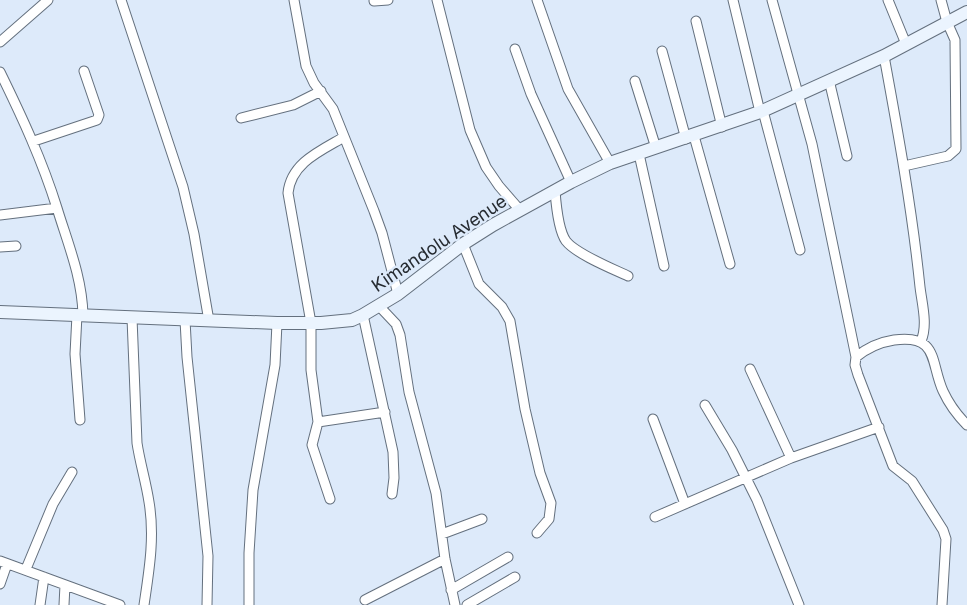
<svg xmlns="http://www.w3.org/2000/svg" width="967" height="605" font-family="Inter,sans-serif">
	<rect width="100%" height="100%" fill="#ddeafa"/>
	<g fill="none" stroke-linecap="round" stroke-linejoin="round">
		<g stroke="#64707e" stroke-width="11">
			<path id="street" d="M121,0L183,187L194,234L209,321
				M294,0L306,66L314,83L333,109L374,211L382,233L398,294
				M437,0L470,130L486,167L499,186L519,209
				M537,0L568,89L610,163
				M733,0L760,112
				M772,0L812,144L856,357
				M888,0L906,44
				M374,1L388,0
				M696,21L722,127
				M0,42L48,0
				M515,49L531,94L571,182
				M662,51L686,139
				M884,56C898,132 912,209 920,287C922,304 928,325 921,341
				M0,72C22,117 42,160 57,208C68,244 82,277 83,315
				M829,80L847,156
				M635,81L656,148
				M763,111L800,250
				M241,118L293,105L321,91
				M694,136L730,264
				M34,141L97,120L99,115L84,71
				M639,154L664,266
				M904,166L948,156L956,149L955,40L947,22L941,0
				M555,191C556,204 558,230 566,241C576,254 613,269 628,276
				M0,215L57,208
				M463,244L479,284L502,307L510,321L525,409L540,473L551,503L549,519L537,533
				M0,247L16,246
				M379,306L396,324L400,335L409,392L436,493L445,559L455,605
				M77,315L75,354L80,420
				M363,315L393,452L394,478L392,494
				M132,318L137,443C140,463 146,482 149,502C155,537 149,571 144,605
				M185,320L187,357L208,556L207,605
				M750,369L791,458
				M705,405L732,450L757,500L799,605
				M653,419L685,504
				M318,422L385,412
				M330,499L312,445L318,422L311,370V323L288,193C291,163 320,151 344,137
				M655,517L791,458L879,427
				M442,534L482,519
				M0,561L120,605
				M26,569L53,504L72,472
				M0,584L7,564
				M451,590L508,557
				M365,600L445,559
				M40,605L44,577
				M64,605L65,585
				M249,605V553L253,490L275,365L277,323
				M467,605L515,577
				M942,605L946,539L943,530L912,481L893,466L858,375L855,365L856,357C867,348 881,342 894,340C939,334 930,362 943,391C949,404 958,416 967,425"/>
		</g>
		<g stroke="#64707e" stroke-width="14">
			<path id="secondary" d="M0,312L277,323H321L352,320L363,315L398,294L463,244L493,225L571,182L610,163L760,112L884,56L967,12"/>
		</g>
		<use href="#street" stroke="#fff" stroke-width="9"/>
		<use href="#secondary" stroke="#ebf4fe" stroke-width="12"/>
	</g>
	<g text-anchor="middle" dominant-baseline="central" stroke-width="4.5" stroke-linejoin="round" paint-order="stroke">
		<g font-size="18" fill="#262b31" stroke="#ddeafa">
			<text transform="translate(439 243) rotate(-34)">Kimandolu Avenue</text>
		</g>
	</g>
</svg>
